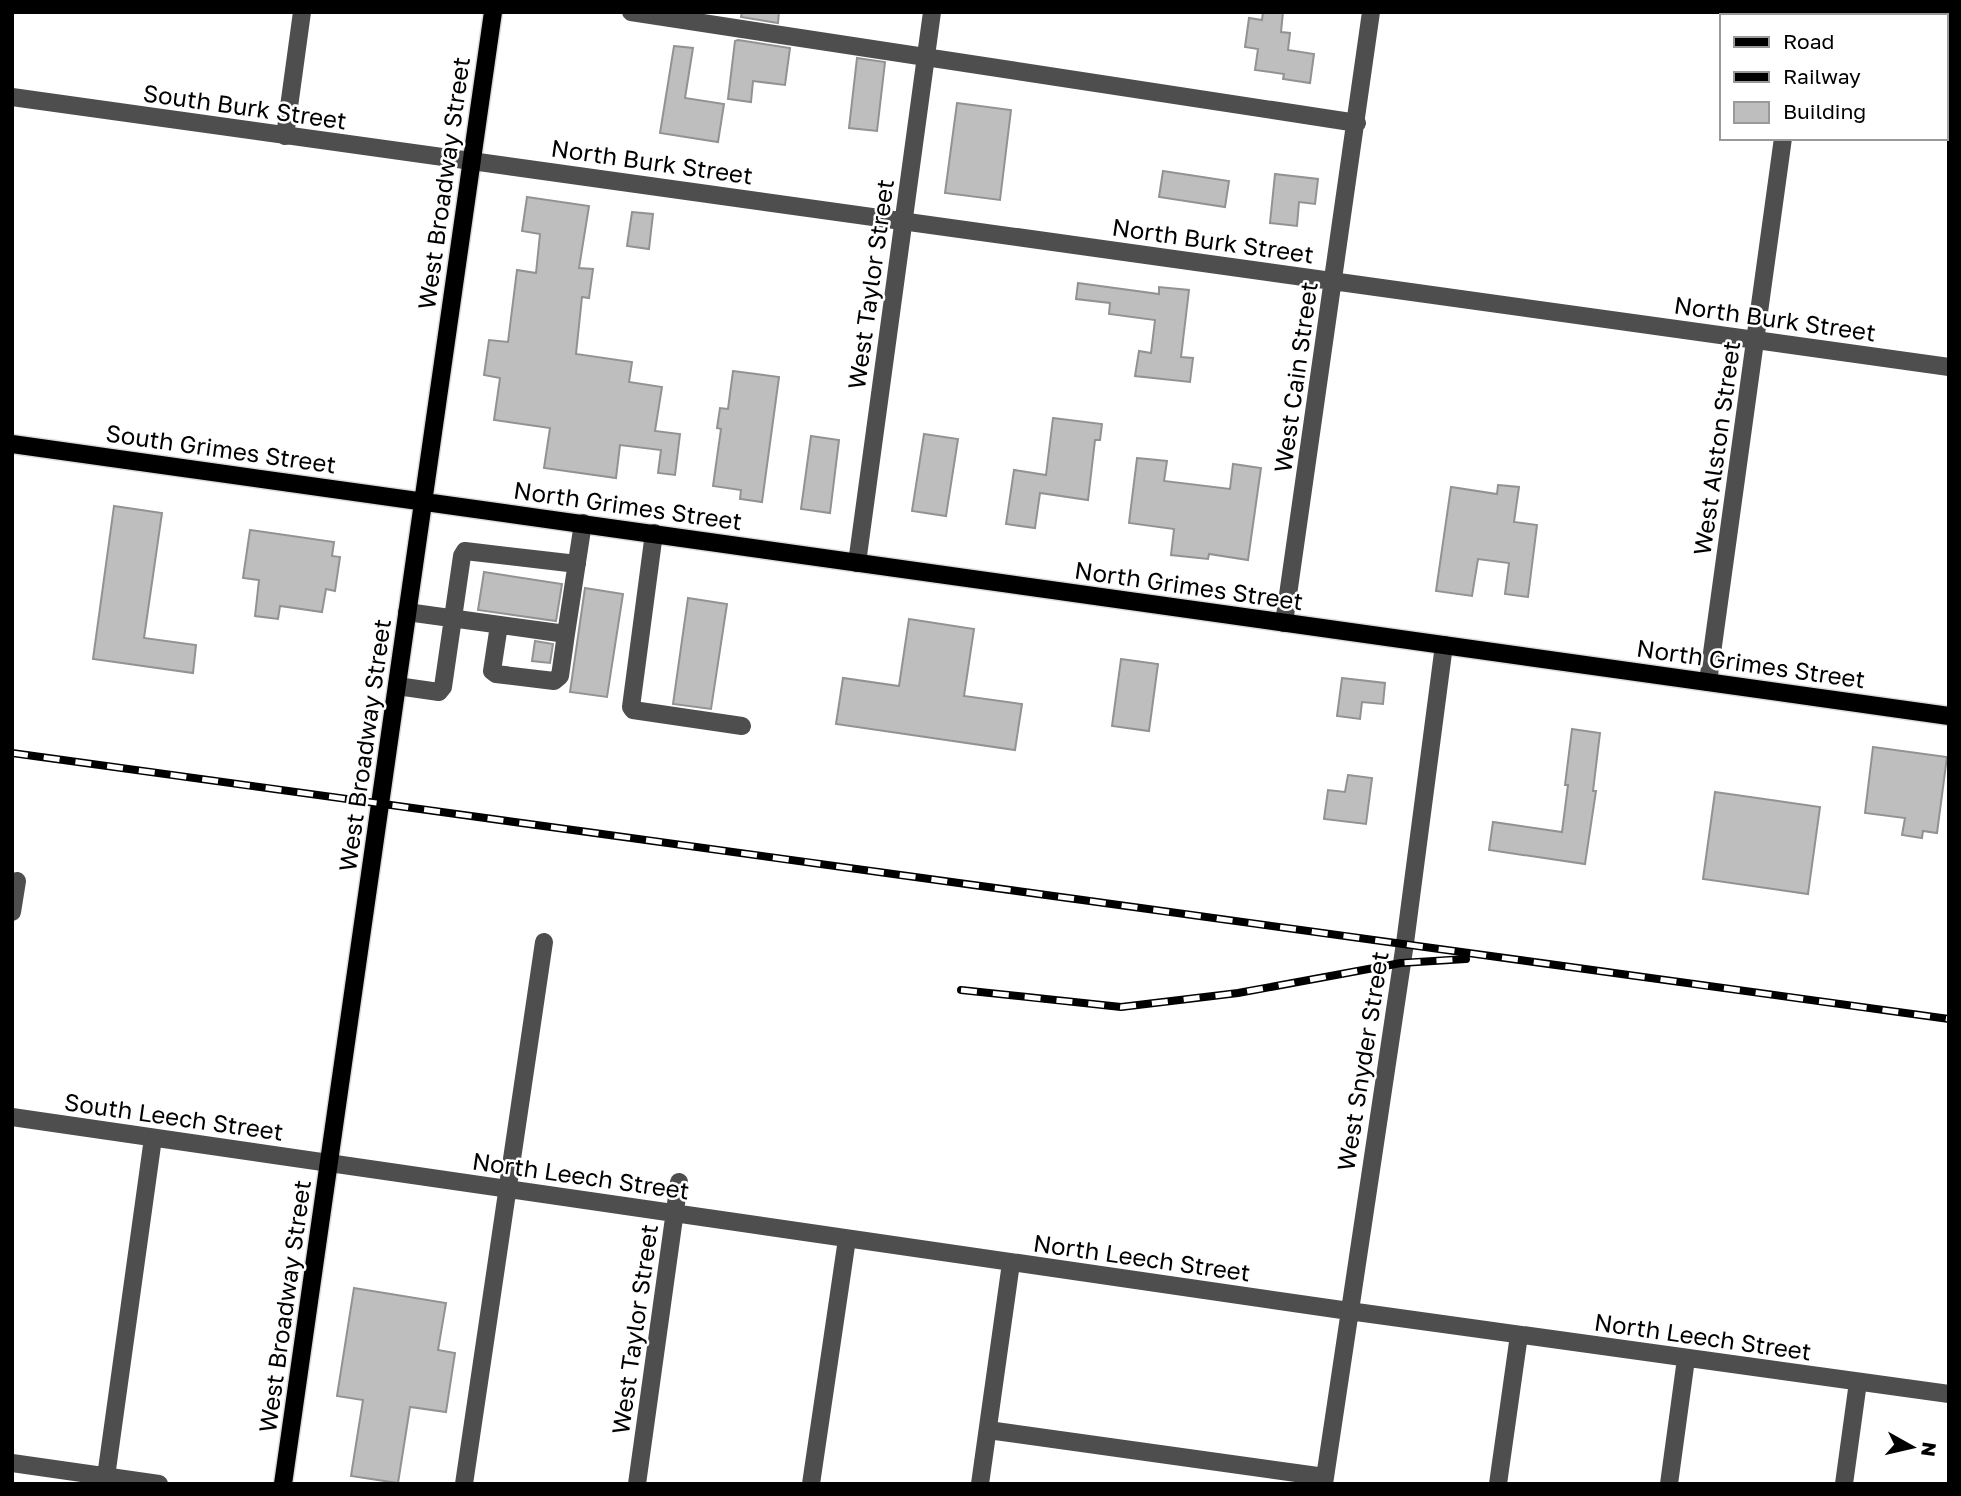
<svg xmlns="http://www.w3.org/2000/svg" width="1961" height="1496" font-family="'Golos Text',sans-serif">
	<rect width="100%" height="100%" fill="#fff"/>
	<path fill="#bebebe" stroke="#929292" stroke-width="2" d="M742,12H779L778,23L741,17Z
		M1263,12H1283L1281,32L1290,33L1288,50L1314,54L1310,83L1283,79L1284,74L1255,70L1258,49L1245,47L1249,18L1262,20Z
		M738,40L790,48L785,85L753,81L751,102L728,99L735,41Z
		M674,46L693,48L685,98L724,104L718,142L660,133Z
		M857,58L885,62L877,131L849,128Z
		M957,103L1011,110L1000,200L945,193Z
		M1163,171L1229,181L1225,207L1159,197Z
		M1275,174L1318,179L1315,204L1299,202L1297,226L1270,223Z
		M527,197L589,206L579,268L593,269L589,298L582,297L576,354L632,362L629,382L662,387L655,431L680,434L675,475L658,473L661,450L620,445L616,478L544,468L550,428L494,420L500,378L484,375L489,340L508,342L517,270L536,273L540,234L522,231Z
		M632,212L653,214L649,249L627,246Z
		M1078,283L1159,294V287L1189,290L1181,357L1193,358L1190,382L1135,376L1139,351L1151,353L1155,320L1109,314L1110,303L1076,299Z
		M733,371L779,377L762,502L740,499L741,490L713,486L721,429L717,428L720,408L728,409Z
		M1053,418L1102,424L1100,440H1095L1088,500L1040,493L1035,528L1006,524L1014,470L1046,475Z
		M924,434L958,439L946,516L912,511Z
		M811,436L839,440L830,513L801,509Z
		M1137,458L1167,461L1164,481L1230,489L1233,464L1261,468L1248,560L1209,554L1208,559L1171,555L1174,529L1129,523Z
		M1498,485L1519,487L1514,522L1537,525L1528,597L1505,594L1509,563L1478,559L1472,596L1436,591L1451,487L1497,494Z
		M114,506L162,513L144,638L196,645L193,673L93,659Z
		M250,530L334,542L332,556L340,557L335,591L326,589L322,612L280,606L278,619L255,616L259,580L243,578Z
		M484,572L562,584L556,621L478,610Z
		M585,588L623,594L607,697L570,692Z
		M688,598L727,604L711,709L673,704Z
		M909,619L974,629L964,696L1022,704L1015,750L836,724L843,678L899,686Z
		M535,641L553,644L550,663L532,661Z
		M1121,659L1158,664L1149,731L1112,726Z
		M1342,678L1385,683L1383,704L1362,702L1360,719L1337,716Z
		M1572,729L1600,733L1593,791H1596L1585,864L1489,850L1493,822L1562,832L1568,785H1565Z
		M1873,747L1947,757L1937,833L1923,831L1922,838L1902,835L1905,818L1865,813Z
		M1348,775L1372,778L1366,824L1324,819L1328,790L1345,792Z
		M1715,792L1820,807L1808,894L1703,879Z
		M354,1288L446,1303L438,1350L455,1353L446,1412L410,1407L398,1483L351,1476L363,1400L337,1396Z"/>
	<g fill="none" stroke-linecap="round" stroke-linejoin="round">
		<g stroke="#dbdbdb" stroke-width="21">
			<path id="major" d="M12,444L1949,716
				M283,1484L493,12"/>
		</g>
		<path stroke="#4e4e4e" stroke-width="18" d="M631,12L1357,123
			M1809,12L1834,16
			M1945,31L1949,32
			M12,97L1949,367
			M285,136L302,12
			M654,533L631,707L633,710L742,726
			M857,563L932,12
			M407,612L566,634L560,676L554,681L496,674L492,671L499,625
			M1284,623L1371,12
			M566,634L583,523
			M1708,682L1783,138
			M397,686L439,692L443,687L462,556L465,551L577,564
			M12,912L17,881
			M12,1117L1349,1311L1949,1394
			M988,1430L1325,1477
			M12,1463L159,1484
			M105,1484L153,1138
			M464,1484L544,942
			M637,1484L679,1182
			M811,1484L847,1239
			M980,1484L1011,1263
			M1324,1484L1405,943L1444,645
			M1498,1484L1519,1335
			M1669,1484L1686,1359
			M1844,1484L1858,1382"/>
		<use href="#major" stroke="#000" stroke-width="18"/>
		<g stroke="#000" stroke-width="8">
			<path id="rail" d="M12,753L1949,1019
				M961,990L1121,1007L1238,993L1401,963L1466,959"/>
		</g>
		<use href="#rail" stroke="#fff" stroke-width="5" stroke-dasharray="16" stroke-linecap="butt"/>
	</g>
	<g text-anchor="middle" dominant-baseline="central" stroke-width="5" stroke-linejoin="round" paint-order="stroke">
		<g font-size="24" fill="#000" stroke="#fff">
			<text transform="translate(245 106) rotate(8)">South Burk Street</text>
			<text transform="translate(652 161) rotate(8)">North Burk Street</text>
			<text transform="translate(443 183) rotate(-82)">West Broadway Street</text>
			<text transform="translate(1213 240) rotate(8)">North Burk Street</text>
			<text transform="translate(870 284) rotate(-82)">West Taylor Street</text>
			<text transform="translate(1775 318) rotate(8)">North Burk Street</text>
			<text transform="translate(1295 377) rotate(-82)">West Cain Street</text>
			<text transform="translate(221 448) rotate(8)">South Grimes Street</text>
			<text transform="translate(1716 448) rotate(-82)">West Alston Street</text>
			<text transform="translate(628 505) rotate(8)">North Grimes Street</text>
			<text transform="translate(1189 585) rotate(8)">North Grimes Street</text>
			<text transform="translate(1751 663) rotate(8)">North Grimes Street</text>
			<text transform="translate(364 745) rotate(-82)">West Broadway Street</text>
			<text transform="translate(1362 1061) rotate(-81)">West Snyder Street</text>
			<text transform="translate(174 1116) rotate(8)">South Leech Street</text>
			<text transform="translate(581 1175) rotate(8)">North Leech Street</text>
			<text transform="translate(1142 1257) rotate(8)">North Leech Street</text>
			<text transform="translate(284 1306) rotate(-82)">West Broadway Street</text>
			<text transform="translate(634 1329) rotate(-82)">West Taylor Street</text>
			<text transform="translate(1703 1336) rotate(8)">North Leech Street</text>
		</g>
	</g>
	<rect width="1961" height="1496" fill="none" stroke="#000000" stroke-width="28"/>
	<rect x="1720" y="14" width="228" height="126" fill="#ffffff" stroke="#999999" stroke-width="2"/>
	<rect x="1734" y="37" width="35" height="10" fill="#000000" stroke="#999999" stroke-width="2"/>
	<text x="1783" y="49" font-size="21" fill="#000000">Road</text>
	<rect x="1734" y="72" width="35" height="10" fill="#000000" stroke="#999999" stroke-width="2"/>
	<text x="1783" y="84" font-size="21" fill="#000000">Railway</text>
	<rect x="1734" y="102" width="35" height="21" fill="#bebebe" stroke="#999999" stroke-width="2"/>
	<text x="1783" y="119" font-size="21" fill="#000000">Building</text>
	<g transform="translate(1912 1447) rotate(98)" stroke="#ffffff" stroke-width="5" paint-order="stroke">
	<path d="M0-5L12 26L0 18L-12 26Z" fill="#000000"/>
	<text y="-10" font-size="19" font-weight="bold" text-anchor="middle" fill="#000000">N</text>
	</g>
</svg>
